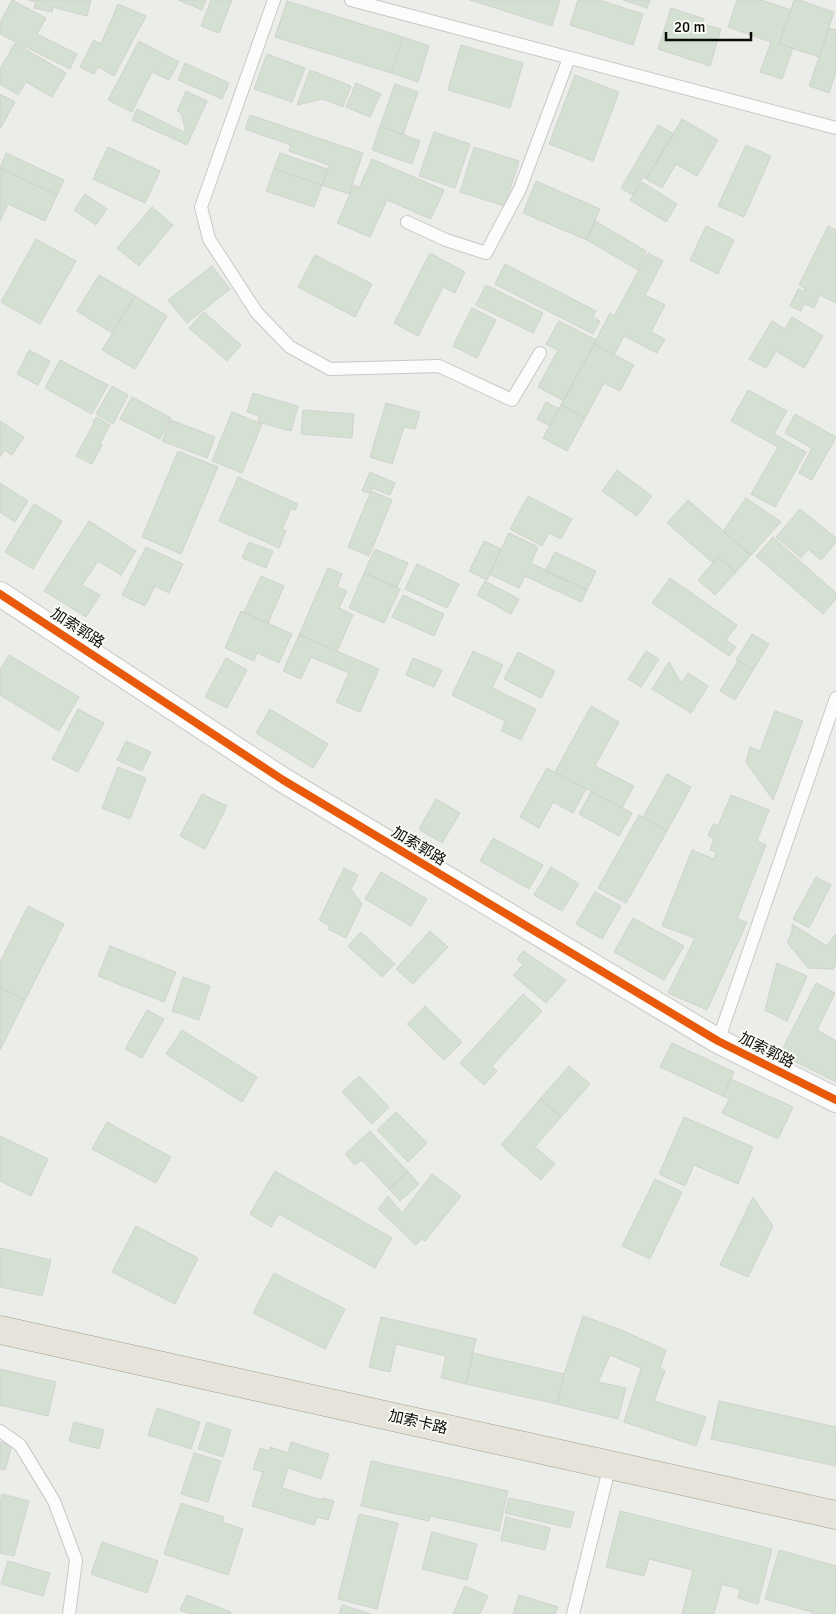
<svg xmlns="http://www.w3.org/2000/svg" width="836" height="1614" font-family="Signika,'Noto Sans SC',sans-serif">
	<rect width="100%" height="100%" fill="#ebede8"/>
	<path fill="#d3e0d2" stroke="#d1d2cf" d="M12,0L46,18L37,34L77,54L70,69L0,34V23Z
		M28,0H91L87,16L53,7L52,12L34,8L36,2Z
		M178,0H206L202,10Z
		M211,0H232L219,33L201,26Z
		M470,0H560L552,26Z
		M578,0H599L643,14L633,45L570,25Z
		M623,0H650L647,8Z
		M737,0H761L791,10L779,44L793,48L782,79L760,72L771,42L728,27Z
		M794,0H799L834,12L819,57L779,44Z
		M287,1L403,37L391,73L275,37Z
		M118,4L146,16L114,76L98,67L94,74L80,67L94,40L101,44Z
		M671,8L704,19L702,24L721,29L710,66L658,49Z
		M829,28L836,30V72L829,93L809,86Z
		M403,37L429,46L418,82L391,73Z
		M139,41L179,62L169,80L152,72L132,112L108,100Z
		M15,43L66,73L52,97L26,82L18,95L0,84V69Z
		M461,45L523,63L510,108L448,90Z
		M267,54L305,68L292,102L254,89Z
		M185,63L229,83L222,99L178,80Z
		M310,70L351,86L343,107L323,99L297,105Z
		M575,75L619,92L593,161L549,144Z
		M356,83L381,94L370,117L346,107Z
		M395,84L418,92L403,135L380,126Z
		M186,91L207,101L187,145L132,120L137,109L186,133L181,113L177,111Z
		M0,94L15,102L0,129Z
		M250,115L363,153L349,194L322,185L329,165L289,151L291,145L245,129Z
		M682,119L718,140L697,176L676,164L662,188L646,179Z
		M658,125L674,134L646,179L643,177L633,195L621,188Z
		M380,126L420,141L412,164L372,150Z
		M434,132L470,144L455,188L419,176Z
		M746,145L771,156L744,217L718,206Z
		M108,147L160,171L145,203L93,179Z
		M474,147L519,161L505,206L460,192Z
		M6,153L64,180L57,195L0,168Z
		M280,153L327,169L322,185L274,169Z
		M372,159L444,190L431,219L387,200L370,237L337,223L354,185L359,188Z
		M0,168L57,195L45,221L8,204L0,221Z
		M274,169L322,185L314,207L266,191Z
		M536,181L600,209L587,240L523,213Z
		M642,182L677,204L666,222L630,200Z
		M85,194L107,209L96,225L74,210Z
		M152,207L173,225L139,266L117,248Z
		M595,221L646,251L638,270L587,240Z
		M706,226L734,240L718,274L690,260Z
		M828,226L836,230V303L820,295L814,308L804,304L801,311L790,306L798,289L803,292L805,288L799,285Z
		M36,239L76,261L40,324L1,302Z
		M430,253L465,272L455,293L443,287L418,336L394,323Z
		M648,253L663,261L645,295L665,305L651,332L665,339L657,353L624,336L614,355L594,344L610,313L614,316Z
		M315,255L372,284L355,317L298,287Z
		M505,264L596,311L593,317L600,321L593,334L495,284Z
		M212,266L230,289L187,323L168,300Z
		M99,275L135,296L112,333L77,311Z
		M486,285L543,313L533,333L476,305Z
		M135,296L167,316L135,369L102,350Z
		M472,308L496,320L477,358L453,346Z
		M204,312L241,345L227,361L189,328Z
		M792,317L823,336L804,368L776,351L766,368L749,359L772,321L785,329Z
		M559,321L596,340L564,401L538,387L558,350L546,344Z
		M594,344L634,365L620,391L604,383L585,418L561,405Z
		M29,350L50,361L38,385L17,374Z
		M60,360L108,385L92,414L45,388Z
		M112,386L128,395L113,424L96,414Z
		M748,390L787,411L774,434L806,452L775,507L751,494L778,447L731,421Z
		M253,393L298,406L291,431L258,422L259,416L247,412Z
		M132,397L171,418L160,439L120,419Z
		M546,402L559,409L550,426L537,419Z
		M386,403L420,412L415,429L404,427L392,464L370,457Z
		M561,405L585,418L567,451L543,438Z
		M303,410L354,414L352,438L301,434Z
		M232,412L262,424L242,473L212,461Z
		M795,414L836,437L812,480L799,473L812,448L785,433Z
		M96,417L110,425L100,444L102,445L92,464L76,456L94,423L93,422Z
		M171,420L215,437L207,458L162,441Z
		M0,421L24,437L12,455L5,450L0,457Z
		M178,451L218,467L181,554L142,537Z
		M617,470L652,496L637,516L602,491Z
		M370,472L395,483L390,495L372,488L369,493L362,491Z
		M238,477L298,504L295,510L291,509L282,529L286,531L279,548L219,521Z
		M0,483L28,501L15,522L0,512Z
		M371,491L392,500L369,556L348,547Z
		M528,496L572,519L561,539L549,533L542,546L510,529Z
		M746,498L781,522L751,555L723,531Z
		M688,500L751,555L736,572L718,557L713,563L667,523Z
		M34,504L62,521L33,569L5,552Z
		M800,509L836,538V542L821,560L808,549L801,558L776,537Z
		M89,521L136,551L121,575L98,561L82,585L100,595L86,617L44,591Z
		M509,533L538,547L531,563L587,590L581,602L525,576L519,588L489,574Z
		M773,537L836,593V599L823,614L756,556Z
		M484,541L501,549L487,580L469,571Z
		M249,542L273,551L266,568L242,558Z
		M146,547L183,564L169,593L155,586L145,606L122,595Z
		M375,549L408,563L397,587L364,573Z
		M555,552L596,571L587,590L545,571Z
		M718,557L736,572L715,595L698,580Z
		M417,564L459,584L447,608L405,589Z
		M328,568L342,574L337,587L347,591L339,608L353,615L337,651L299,635Z
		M364,573L400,589L384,623L349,608Z
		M261,576L284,586L268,623L244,612Z
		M670,578L737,625L726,640L736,647L729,656L652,603Z
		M485,581L519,599L511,614L477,595Z
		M403,595L444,614L434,636L392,617Z
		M241,611L292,634L279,663L257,653L254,661L225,648Z
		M752,634L769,644L753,670L736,660Z
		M299,635L379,669L360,712L336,702L349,673L311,657L301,679L283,671Z
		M473,651L503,665L492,688L536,709L521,740L501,731L505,721L452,695Z
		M646,651L659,659L641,687L628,679Z
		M518,652L555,671L541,698L504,679Z
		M9,655L79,697L59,731L0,695V670Z
		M226,658L247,670L227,708L205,697Z
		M413,658L442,670L434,687L406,675Z
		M738,661L753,670L735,700L720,691Z
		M669,662L681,683L688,673L708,686L691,713L652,689Z
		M591,706L619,722L595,766L634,786L622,808L555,772Z
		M78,709L104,723L78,772L52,759Z
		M270,709L328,744L313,768L256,733Z
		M775,711L803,721L773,800L746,762L750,747L760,751Z
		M126,741L151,752L142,771L117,760Z
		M118,767L146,778L130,819L102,808Z
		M547,768L586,789L573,813L553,802L539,828L520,817Z
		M667,774L691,787L667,831L643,817Z
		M591,792L632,813L619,836L579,814Z
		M202,794L227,806L205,849L180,836Z
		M731,795L769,810L757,841L766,845L737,919L747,922L707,1010L668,993L695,938L662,926L692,850L714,859L716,852L710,850L714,839L708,836L713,824L718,826Z
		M436,799L460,813L442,843L419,829Z
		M639,815L667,831L626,903L598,888Z
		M493,838L543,865L529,889L480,861Z
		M551,867L579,884L562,911L534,895Z
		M344,868L358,875L351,889L362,904L346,938L328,929L330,926L319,920Z
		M381,872L427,899L411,926L365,899Z
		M816,877L831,885L809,928L793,919Z
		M595,892L621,906L602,939L576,924Z
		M28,906L64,924L25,1000L0,987V962Z
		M633,918L684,946L664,980L614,952Z
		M792,924L827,946L835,935L836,936V964L833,969L808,968L787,942L792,932Z
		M430,931L448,947L413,984L396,969Z
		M361,932L395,964L382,977L348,946Z
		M110,946L176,972L164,1002L98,976Z
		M523,951L566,980L546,1003L513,975L523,965L517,959Z
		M777,963L807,976L787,1021L765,1010Z
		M183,977L210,986L199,1020L172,1011Z
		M816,983L835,993L817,1030L836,1041V1082L780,1054Z
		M0,987L25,1000L0,1050Z
		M523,994L542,1011L492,1066L497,1071L484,1085L460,1063Z
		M425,1006L462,1042L444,1060L407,1024Z
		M147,1010L164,1019L142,1058L125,1049Z
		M182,1030L257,1077L242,1102L166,1054Z
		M672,1043L734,1072L723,1096L660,1067Z
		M569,1066L590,1084L561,1117L540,1099Z
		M359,1076L389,1107L372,1124L342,1092Z
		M731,1079L793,1107L778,1139L722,1113L729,1099L723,1096Z
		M540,1099L561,1117L535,1147L555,1164L541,1180L501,1145Z
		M396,1112L427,1143L408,1162L377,1130Z
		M684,1117L753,1147L738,1184L694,1165L685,1186L659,1174Z
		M107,1122L171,1157L156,1183L92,1149Z
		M370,1131L408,1172L389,1189L362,1160L355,1165L345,1154Z
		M0,1136L48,1159L31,1196L0,1181Z
		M275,1171L392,1238L375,1268L279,1214L271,1227L250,1214Z
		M408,1172L419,1184L400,1201L389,1189Z
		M432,1174L461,1196L425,1241L422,1239L416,1245L378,1209L388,1196L402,1213Z
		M655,1179L682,1192L650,1259L622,1246Z
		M753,1197L773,1226L748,1277L720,1265Z
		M136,1226L198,1258L175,1304L112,1272Z
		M0,1248L51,1260L42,1296L0,1287Z
		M274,1273L345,1309L325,1349L253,1313Z
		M583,1316L621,1330L666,1350L660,1368L665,1371L654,1401L706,1417L696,1446L624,1422L641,1368L610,1355L598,1382L626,1388L618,1419L557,1404L564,1374Z
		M381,1317L476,1339L466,1384L441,1378L446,1356L396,1344L390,1372L369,1367Z
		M473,1353L564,1374L557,1404L466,1384Z
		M0,1369L56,1382L48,1416L0,1405Z
		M719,1401L836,1427V1466L711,1439Z
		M157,1408L200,1422L191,1449L148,1435Z
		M74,1422L104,1430L99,1449L69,1441Z
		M207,1422L231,1430L223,1457L198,1449Z
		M0,1442L12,1445L5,1470L0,1469Z
		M291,1442L329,1454L321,1479L288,1468L282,1488L322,1500V1498L334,1501L328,1520L317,1517L314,1525L252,1506L263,1472L253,1469L260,1448L269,1451L270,1447L288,1453Z
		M194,1453L221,1461L208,1502L181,1494Z
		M371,1461L508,1491L499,1531L430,1516L429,1521L361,1506Z
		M2,1494L29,1501L14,1556L0,1553V1503Z
		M509,1498L574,1512L570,1528L505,1513Z
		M181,1503L224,1517L222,1522L243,1529L228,1575L164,1554Z
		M620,1511L772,1549L758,1604L738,1598L740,1589L722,1584L714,1614H682L693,1570L649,1559L644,1576L606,1567Z
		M359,1514L398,1523L377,1609L338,1599Z
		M506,1517L550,1528L545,1550L501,1540Z
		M432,1532L477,1544L467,1580L422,1569Z
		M102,1542L158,1561L147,1593L91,1574Z
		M779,1550L836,1566V1614H812V1612L765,1599Z
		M8,1561L50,1573L43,1596L1,1584Z
		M465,1586L488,1596L480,1614H453Z
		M187,1595L231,1612L230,1614H189L180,1610Z
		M519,1595L558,1607L555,1614H513Z
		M342,1605L371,1614H339Z"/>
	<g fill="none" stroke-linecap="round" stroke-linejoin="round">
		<g stroke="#c7c9c5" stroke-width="14">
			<path id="lane" d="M274,0L201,207L209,239L257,313L290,347L330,369L439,366L512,400L540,353
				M351,0L836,128
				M407,222L446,240L486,253L520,189L569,58
				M718,1041L836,698
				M0,1431L20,1445L54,1501L76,1560L69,1614
				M573,1614L610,1465"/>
		</g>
		<g stroke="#c7c9c5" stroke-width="26">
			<path id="street" d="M0,594L283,780L718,1041L836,1100"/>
		</g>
		<g stroke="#9f9c8c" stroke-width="29">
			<path id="primary" d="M0,1330L836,1515"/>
		</g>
		<use href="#lane" stroke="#fcfcfc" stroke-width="12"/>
		<use href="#street" stroke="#fcfcfc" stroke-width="24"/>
		<use href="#primary" stroke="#e6e4da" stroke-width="28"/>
		<g stroke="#f9fbf4" stroke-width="11">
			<path id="cycleway" d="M0,594L283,780L718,1041L836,1100"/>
		</g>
		<use href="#cycleway" stroke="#e8590c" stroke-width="8"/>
	</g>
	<g text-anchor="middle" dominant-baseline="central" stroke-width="4" stroke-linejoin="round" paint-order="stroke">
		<g font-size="15" fill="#0b0c0a" stroke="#f9fbf4">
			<text transform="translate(78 628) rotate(33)">加索郭路</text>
			<text transform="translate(419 846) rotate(31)">加索郭路</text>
			<text transform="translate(767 1050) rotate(27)">加索郭路</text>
			<text transform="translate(418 1422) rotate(13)">加索卡路</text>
		</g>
	</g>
	<path d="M666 32v8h85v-8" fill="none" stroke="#0b0c0a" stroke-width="2.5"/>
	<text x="674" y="32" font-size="15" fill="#0b0c0a" stroke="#f9fbf4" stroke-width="4" paint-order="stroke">20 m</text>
</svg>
